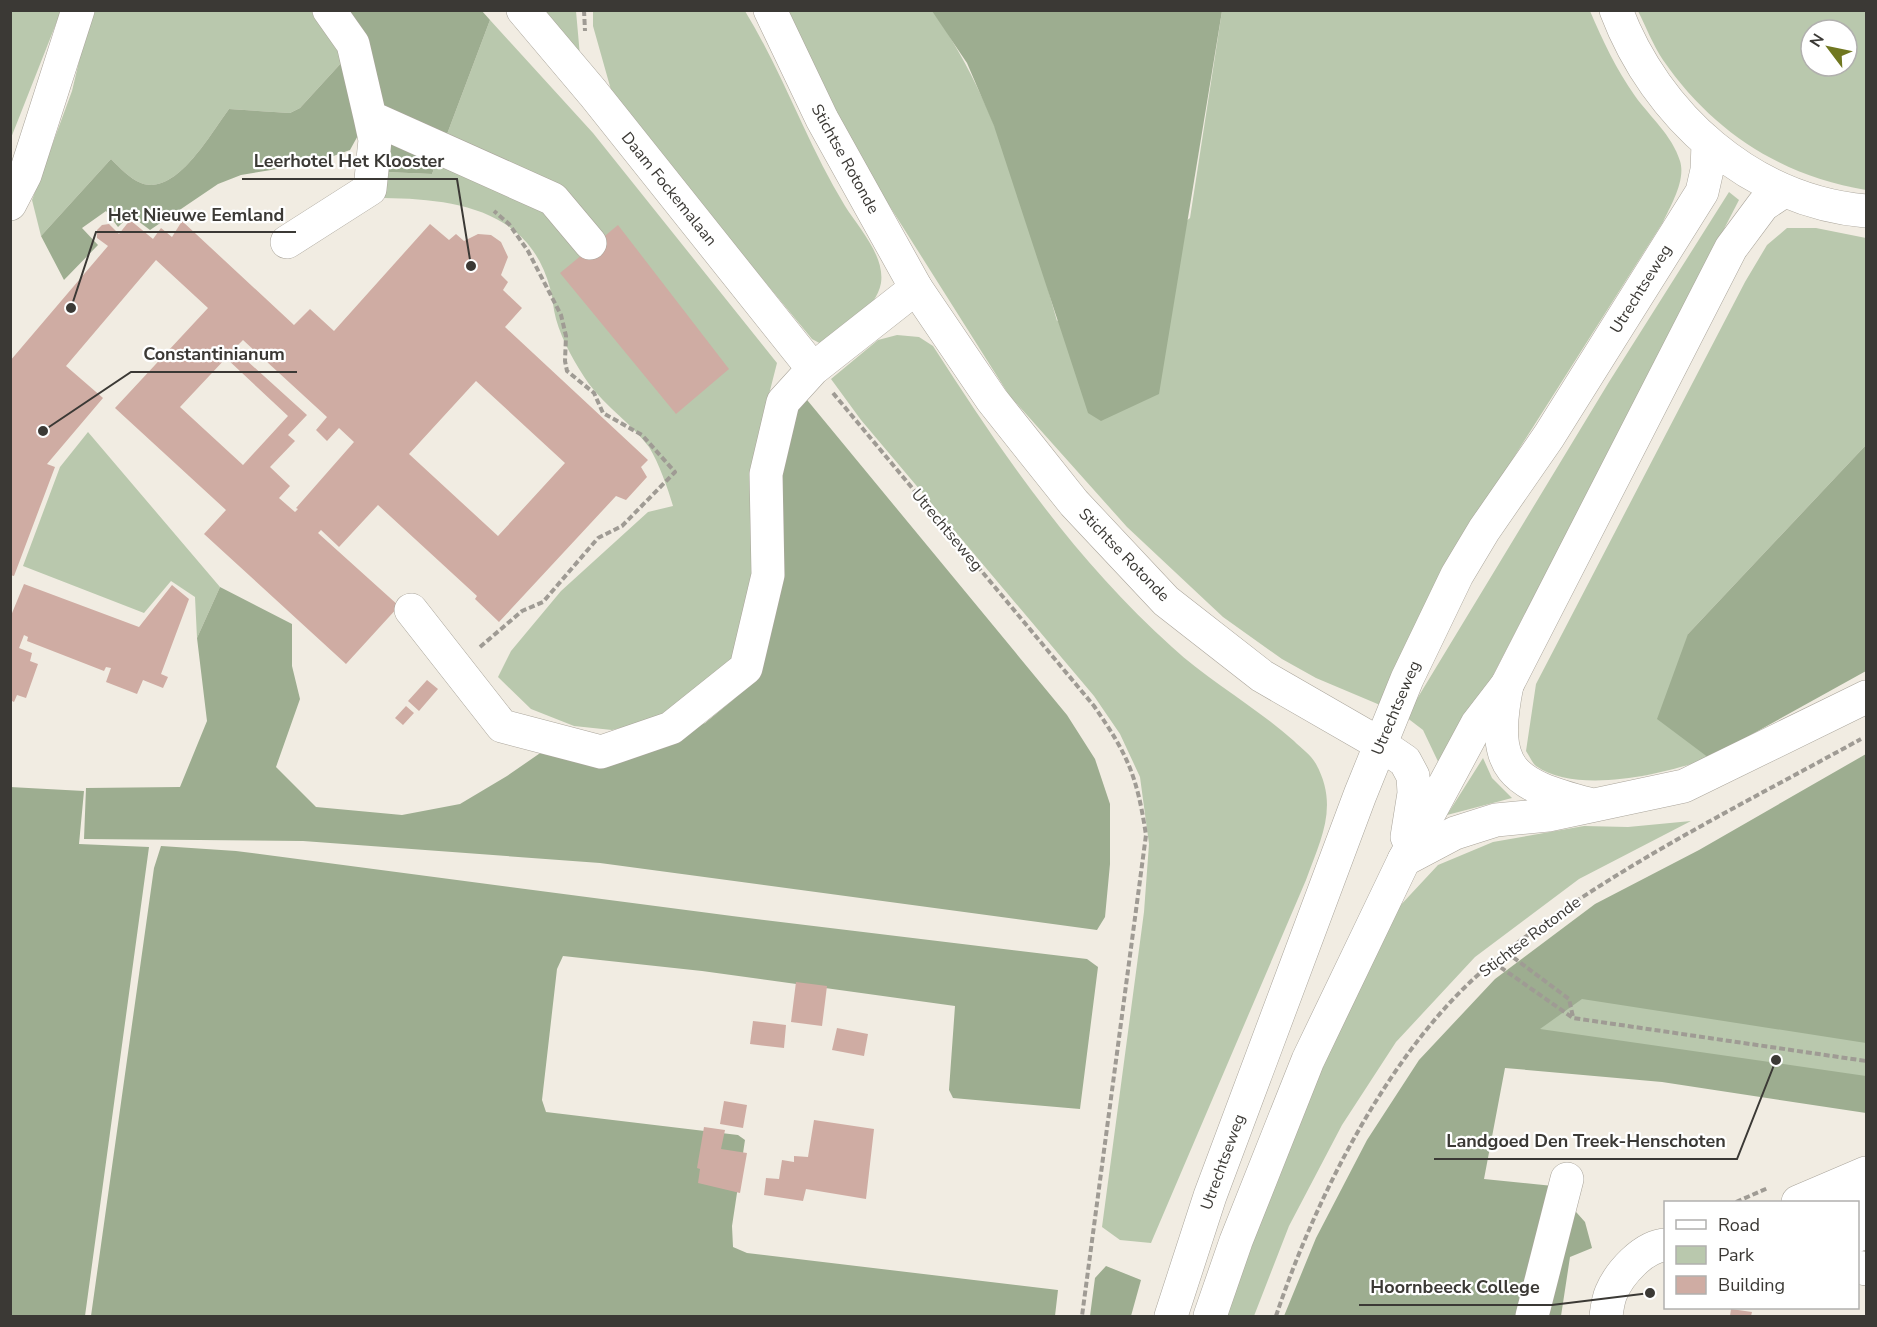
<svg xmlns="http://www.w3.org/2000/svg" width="1877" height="1327" font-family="'Nunito Sans',sans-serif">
	<rect width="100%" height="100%" fill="#f1ece2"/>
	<path fill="#b9c8ad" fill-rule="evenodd" d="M317,10L343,61L300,108L290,113L229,109C211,133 176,197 141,183C129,178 120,168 111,159L41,236L32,200L72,91L91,11Z
		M932,10C997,101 1027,215 1057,321L1190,218L1222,11H1590C1603,41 1616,69 1635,96C1650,117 1672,135 1680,161C1686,180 1671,205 1663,222L1514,457L1441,579L1380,705L1316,678L1282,659L1223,617L1127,527L1009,395L863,164L814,69L787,11Z
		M11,11H61L11,138Z
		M540,11H576L580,56Z
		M593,11H745C783,73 807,144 845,206C859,228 885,256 881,283C876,310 844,328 823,345L812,339L613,97L593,26Z
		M1638,11H1866V190C1781,176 1712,131 1663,60C1653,45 1646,27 1638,11ZM1811,30H1847V66H1811Z
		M490,20L593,133L777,363L765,410L762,539L742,642L724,674L656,719L612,730L574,726L531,709L498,677L511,651L561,591L648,512L673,506C668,489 659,463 649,447C632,424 606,407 589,384C576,365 562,341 556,319C553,309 553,298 550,288C529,209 454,199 384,198L386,172L432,174Z
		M1729,192L1739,200L1443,772L1423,730L1406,717L1609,382Z
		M1787,228H1816L1866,238V445L1688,634L1709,758C1665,774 1578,795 1536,766C1532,763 1529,755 1526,751L1536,684L1745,282L1767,245Z
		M897,335L919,337L933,346C1003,455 1075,560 1172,647C1210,682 1256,707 1294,741C1301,748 1311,755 1316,764C1339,806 1321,839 1306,880L1151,1243L1120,1240L1102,1227L1144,912L1149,844L1140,777L1120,734L1094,696L861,420L831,379L878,340Z
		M88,432L220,587L197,638L195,597L171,581L144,613L23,566L60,467Z
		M1483,758L1492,778L1512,798L1447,815Z
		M1691,821L1579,879L1475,957L1396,1042L1342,1125L1289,1226L1254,1316H1222L1297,1117L1397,909L1438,865L1493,842L1584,826L1628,827Z
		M1572,984L1866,1029V1086L1503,1035Z"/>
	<path fill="#9dad90" d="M348,11H482L490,20L432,174L386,172Z
		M932,11H1222L1159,394L1101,421L1088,413L994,126L967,63Z
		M343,61L361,130L350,150L314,163L241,175L218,184L150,230L130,215L118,227L106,211L82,228L98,245L64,280L41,236L111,159C120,168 129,178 141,183C176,197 211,133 229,109L290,113L300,108Z
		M803,395L1067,715L1095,759L1110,804V864L1105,917L1097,930L600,863L303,841L84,839L86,788L180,787L207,721L197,638L220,587L292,624V666L300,699L276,767L316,807L402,815L460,804L507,776L546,749L665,742L705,723L734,699L780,490L785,446Z
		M1866,445V671L1709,758L1657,719L1688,634Z
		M1866,754V1043L1582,999L1540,1029L1866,1076V1113L1662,1082L1505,1068L1484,1179L1553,1186L1585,1222L1592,1248L1570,1257L1561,1316H1284L1316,1238L1367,1140L1419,1060L1495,979L1595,904L1699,850Z
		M10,787L84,791L79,844L149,847L85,1316H11Z
		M161,846L236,851L732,916L1087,959L1098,967L1080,1109L953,1098L949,1090L955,1006L702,971L563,956L557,969L542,1100L546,1112L738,1135L745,1140L732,1226L733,1247L747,1253L1058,1290L1055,1316H91L154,868Z
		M1106,1266L1141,1280L1131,1316H1090L1095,1278Z"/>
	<path fill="#cfaca3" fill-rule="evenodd" d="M130,220L153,239L161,228L172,237L182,221L294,325L310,309L334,331L430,224L449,240L456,234L464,241L478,234L491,235L501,242L508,257L501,275L508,282L503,290L522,308L505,327L648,460L641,467L647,477L626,500L616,496L499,622L475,599L477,596L378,505L339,547L321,530L318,533L399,606L346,664L204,534L226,510L115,408L208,308L156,260L66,366L103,398L47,464L55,467L14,576L10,575V361L108,246L97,238V230L102,225L109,224L119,234ZM243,340L327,417L316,430L327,441L339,428L354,442L296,508L298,509L295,512L279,498L290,486L270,467L295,441L288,435L307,415L234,349ZM226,358L288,416L243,465L180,407ZM476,381L565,463L498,536L409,454Z
		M618,225L729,369L676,414L560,273Z
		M24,584L139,627L172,585L189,599L161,674L168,677L163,688L143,680L137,694L106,682L111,668L106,667L104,671L27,641L28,637L24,635L19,648L32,653L30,661L38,664L26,698L17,695L14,702L10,700V618Z
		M427,680L438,689L419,711L408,701Z
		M406,706L414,713L403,725L395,718Z
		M796,982L827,986L822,1026L791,1022Z
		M753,1021L786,1025L784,1048L750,1044Z
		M837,1028L868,1034L864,1056L832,1050Z
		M724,1101L747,1105L743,1128L720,1124Z
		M814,1120L874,1129L866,1199L806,1189L803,1201L764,1195L766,1178L779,1179L782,1160L794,1162V1156L808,1157Z
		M704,1127L725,1130L721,1149L747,1153L740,1193L698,1183L700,1169L697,1168Z
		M1731,1309L1752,1312L1751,1316H1730Z"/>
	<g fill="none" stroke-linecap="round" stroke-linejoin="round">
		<g stroke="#aaa59b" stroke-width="34">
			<path id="minor" d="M523,10L593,93L813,369
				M370,117L553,199L590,243
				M10,204L25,175L78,10
				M287,242L370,189L375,140L370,117L353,44L329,10
				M411,610L502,726L601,752L671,728L746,668L768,575L766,474L783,402L813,369L916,288
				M1507,685C1490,769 1511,784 1589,804
				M1404,860L1455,833L1496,820L1548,815L1684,786L1866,697
				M1798,1202L1866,1173
				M1858,1205L1866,1201
				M1858,1235L1866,1231
				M1858,1267L1866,1269
				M1532,1316L1567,1179
				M1606,1316C1607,1309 1608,1300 1611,1293C1619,1274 1643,1246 1666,1245"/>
		</g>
		<g stroke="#aaa59b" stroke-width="34">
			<path id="major" d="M770,10L822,119L916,288L992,400L1074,503L1166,601L1262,676L1380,744L1405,761L1413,776L1414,793L1407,837
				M1616,10C1656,116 1751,201 1866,211
				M1171,1316L1210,1196L1360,795L1407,679L1457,575L1484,530L1549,436L1702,192L1707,170L1708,144
				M1210,1316L1236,1241L1308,1060L1404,860L1477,724L1507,685L1731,248L1763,205L1784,191"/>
		</g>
		<path stroke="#9f9b94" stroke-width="4" stroke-dasharray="6 3" stroke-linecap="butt" d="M584,10L585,31
			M833,393L1094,706C1128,755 1137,776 1146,835L1082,1316
			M480,647L522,611L543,602L598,538L622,526L675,472L642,435L603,413L594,393L567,371L565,361L566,336L561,315L528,251L509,224L494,211
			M1506,952L1569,999L1573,1017
			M1493,962L1573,1018L1866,1061
			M1736,1202L1768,1188
			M1276,1316C1316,1196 1393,1043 1493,962C1604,872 1736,808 1861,739"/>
		<use href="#minor" stroke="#fff" stroke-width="33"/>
		<use href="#major" stroke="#fff" stroke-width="33"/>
	</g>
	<g text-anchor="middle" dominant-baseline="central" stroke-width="4.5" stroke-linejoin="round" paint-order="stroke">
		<g font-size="16" fill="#3b3935" stroke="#fff">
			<text transform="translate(845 159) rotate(61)">Stichtse Rotonde</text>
			<text transform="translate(669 189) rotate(51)">Daam Fockemalaan</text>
			<text transform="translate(1641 289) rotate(-58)">Utrechtseweg</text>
			<text transform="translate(947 530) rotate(50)">Utrechtseweg</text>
			<text transform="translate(1124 555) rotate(46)">Stichtse Rotonde</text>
			<text transform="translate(1396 708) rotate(-67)">Utrechtseweg</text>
			<text transform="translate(1530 937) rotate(-37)">Stichtse Rotonde</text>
			<text transform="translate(1223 1162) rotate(-70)">Utrechtseweg</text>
		</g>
	</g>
	<path fill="none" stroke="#3b3935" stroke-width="2" d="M471 266L457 179H242M71 308L96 232H296M43 431L131 372H297M1776 1060L1737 1159H1434M1650 1293L1552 1305H1359"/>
	<g fill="#3b3935" stroke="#fff" stroke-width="2">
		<circle cx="471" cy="266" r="6"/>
		<circle cx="71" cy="308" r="6"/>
		<circle cx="43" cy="431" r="6"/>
		<circle cx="1776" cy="1060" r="6"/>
		<circle cx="1650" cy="1293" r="6"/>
	</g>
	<g font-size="18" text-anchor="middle" font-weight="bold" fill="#3b3935" stroke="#fff" stroke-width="4.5" stroke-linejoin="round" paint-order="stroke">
		<text x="349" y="167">Leerhotel Het Klooster</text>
		<text x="196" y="221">Het Nieuwe Eemland</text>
		<text x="214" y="360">Constantinianum</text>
		<text x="1586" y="1147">Landgoed Den Treek-Henschoten</text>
		<text x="1455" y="1293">Hoornbeeck College</text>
	</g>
	<rect width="1877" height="1327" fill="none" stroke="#3b3935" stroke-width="24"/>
	<rect x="1664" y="1201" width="195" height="108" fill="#ffffff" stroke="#b1b0ae" stroke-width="1.5"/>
	<rect x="1676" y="1220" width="30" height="9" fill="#ffffff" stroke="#b1b0ae" stroke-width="1.5"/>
	<text x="1718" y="1231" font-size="18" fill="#3b3935">Road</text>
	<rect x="1676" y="1246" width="30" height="18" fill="#b9c8ad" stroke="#b1b0ae" stroke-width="1.5"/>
	<text x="1718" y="1261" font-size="18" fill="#3b3935">Park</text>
	<rect x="1676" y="1276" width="30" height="18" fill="#cfaca3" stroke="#b1b0ae" stroke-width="1.5"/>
	<text x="1718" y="1291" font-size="18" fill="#3b3935">Building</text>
	<g transform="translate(1829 48) rotate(302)"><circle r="28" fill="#ffffff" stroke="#b1b0ae" stroke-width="1.5"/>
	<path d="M0-4.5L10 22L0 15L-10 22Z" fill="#707720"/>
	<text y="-9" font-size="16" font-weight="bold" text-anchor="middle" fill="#3b3935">N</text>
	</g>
</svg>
